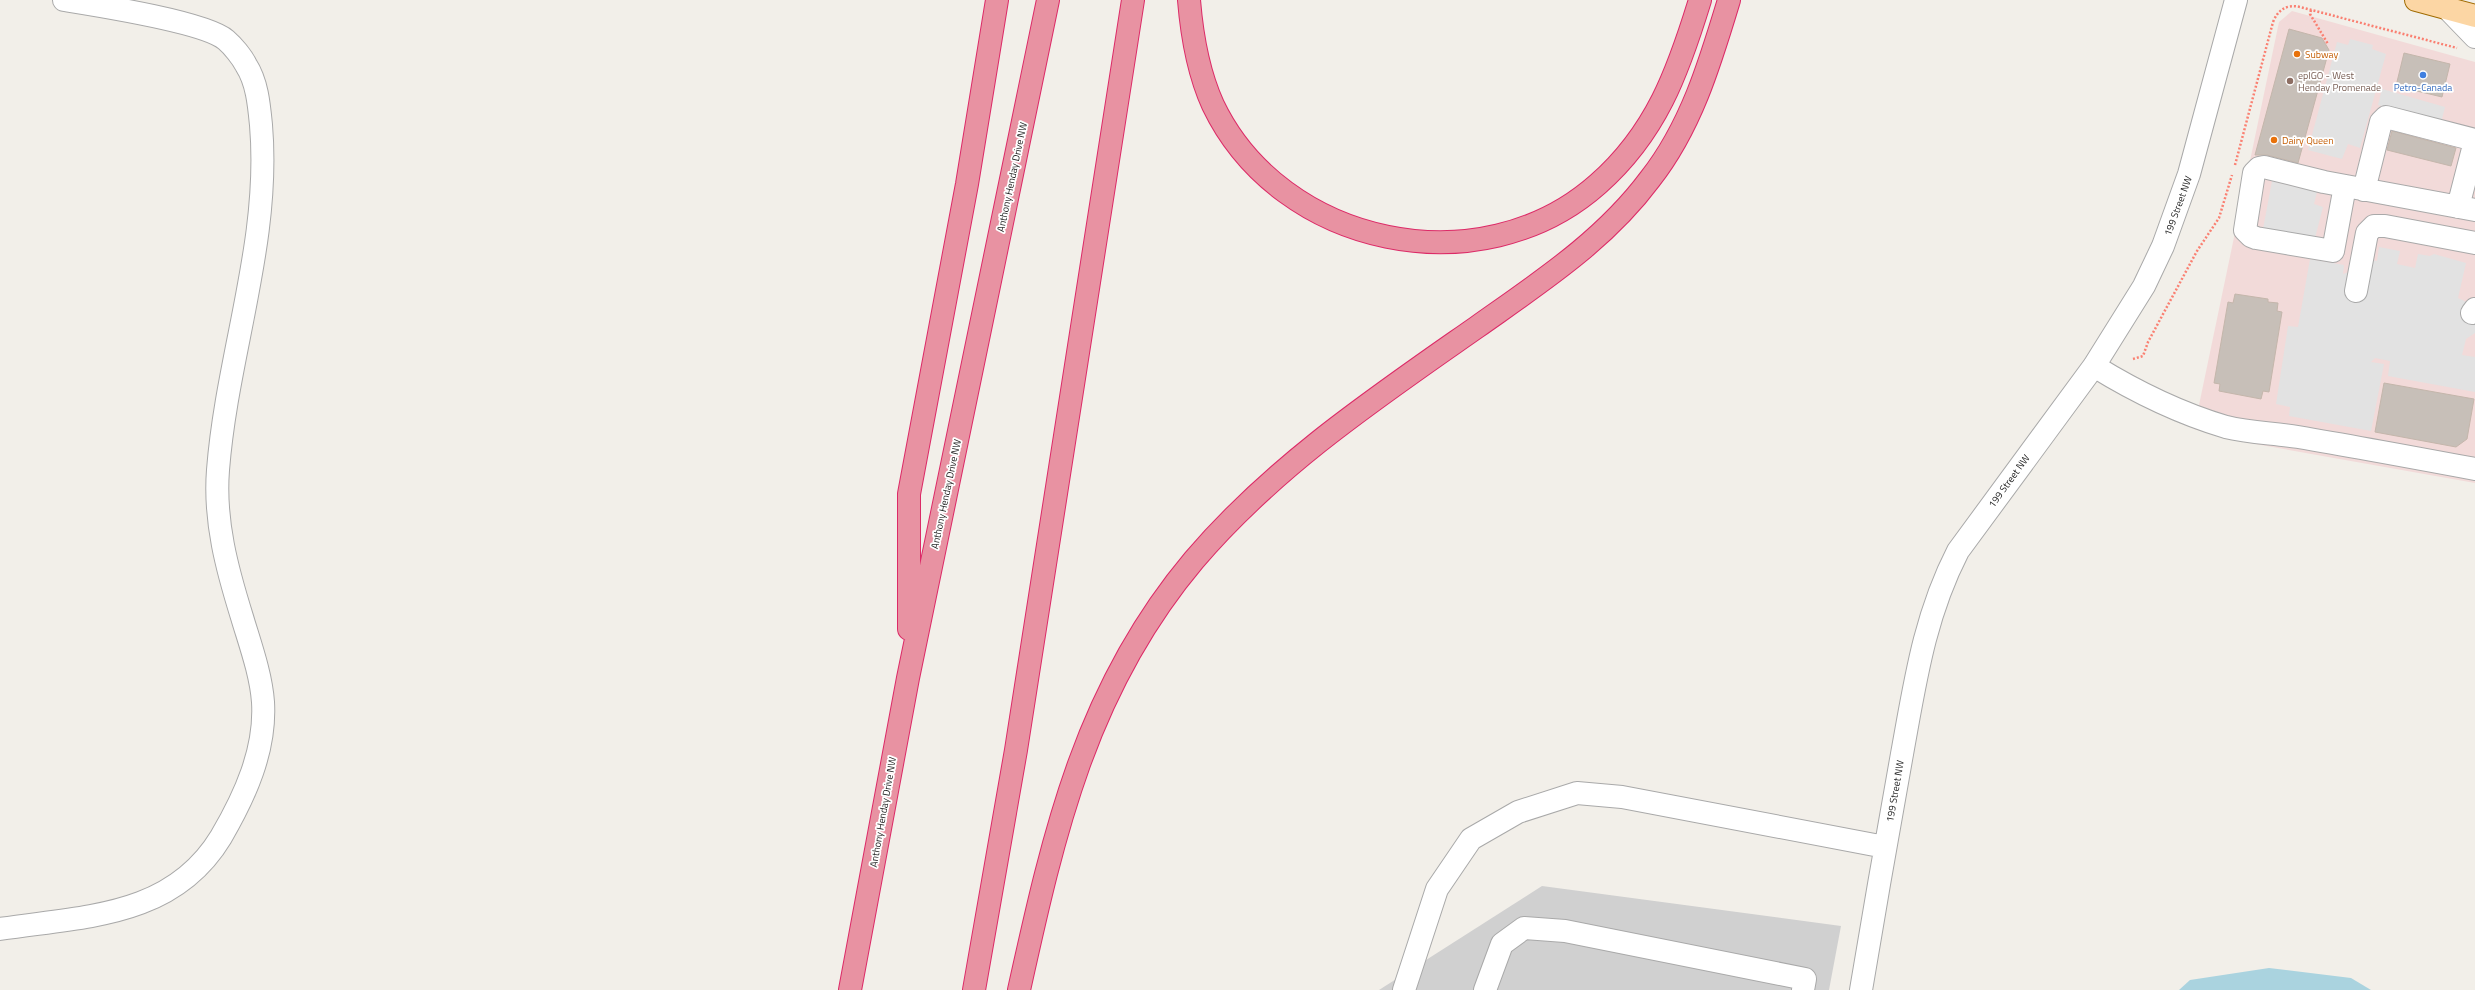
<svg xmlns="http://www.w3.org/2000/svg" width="2475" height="990" font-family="'Titillium Web',sans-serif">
	<rect width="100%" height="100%" fill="#f2efe9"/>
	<path fill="#f2dad9" d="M2292,11L2475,62V483L2233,440L2194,429L2279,22Z"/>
	<path fill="#d0d0d0" d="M1542,886L1841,926L1829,990H1379Z"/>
	<path fill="#e2e2e2" d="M2350,39L2373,45L2372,49L2386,54L2360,148L2348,144L2342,159L2308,150L2337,42L2348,45Z
		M2382,89L2445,107L2441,123L2378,105Z
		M2272,181L2317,192L2314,204L2323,207L2315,238L2263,229Z
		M2379,247L2400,251L2397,264L2415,268L2418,254L2430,256L2434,254L2466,263L2458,298L2475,306V333L2466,339L2462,355L2475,357V392L2388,376L2390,361L2375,358L2371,362L2384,364L2371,431L2289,416L2290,407L2276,404L2288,326L2298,327L2310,259L2344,265L2343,274L2352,271L2355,258L2377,261Z"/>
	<path fill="#aad3df" d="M2269,968L2351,978L2371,990H2179L2190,980Z"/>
	<path fill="#c7bfb8" stroke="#c4b6ab" d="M2289,29L2322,38L2329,50L2298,163L2267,155H2255Z
		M2404,53L2450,64L2442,97L2396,86Z
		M2392,131L2456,148L2451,166L2387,150Z
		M2235,294L2268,299V302L2278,303L2277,311L2282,312L2269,392L2263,391L2261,399L2219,391L2220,384L2214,383L2228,302L2233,303Z
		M2384,383L2474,399L2467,439L2456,447L2375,432Z"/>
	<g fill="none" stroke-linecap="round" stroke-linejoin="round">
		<g stroke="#a9a9a9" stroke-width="24">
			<path id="minor" d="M2447,8L2475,37
				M2345,186L2333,251L2256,238L2251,236L2245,230L2254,173L2259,168L2264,167L2324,182L2475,210
				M2364,190L2381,122L2386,117L2475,140
				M2458,207L2475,141
				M2356,291L2367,233L2374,226H2385L2475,243
				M2472,313L2475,309
				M2094,366C2136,392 2179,413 2226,427C2250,433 2274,433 2298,437C2357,447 2416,458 2475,469
				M0,929C84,916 172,918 221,837C245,796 266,750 263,702C261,674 250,644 242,617C227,569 214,521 218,470C227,354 271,242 261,125C259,104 257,82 246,65C242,57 233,46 226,40C205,22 95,5 64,0
				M1404,990L1437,889L1471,839L1518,812L1577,793L1622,797L1885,847
				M1485,990L1502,944L1524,928L1565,931L1805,979L1803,990
				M1861,990C1874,911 1888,833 1902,754C1915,683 1924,617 1958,551L2094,366L2144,286L2163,246L2189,174L2236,0"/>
		</g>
		<g stroke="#a06b00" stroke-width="24">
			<path id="major" d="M2416,0L2475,16"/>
		</g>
		<g stroke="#dc2a67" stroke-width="24">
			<path id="highway" d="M1189,0C1192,37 1198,72 1213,105C1281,247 1481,288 1598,184C1656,133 1678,72 1700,0
				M909,629V494L967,184L997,0
				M850,990L908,678L1048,0
				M974,990L1016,750L1133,0
				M1019,990C1054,832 1086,688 1194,560C1274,466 1377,397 1477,327C1539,283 1604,241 1650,179C1691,127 1710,63 1729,0"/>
		</g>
		<path stroke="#fa8072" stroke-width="2.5" stroke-dasharray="2 2" stroke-linecap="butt" d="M2311,10L2310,14L2328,44
			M2235,165L2273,22C2278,10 2286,4 2300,7L2457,48
			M2133,359L2143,356L2148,342L2197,251L2219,218L2232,175"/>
		<use href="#minor" stroke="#fff" stroke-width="22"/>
		<use href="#major" stroke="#fcd6a4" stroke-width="22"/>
		<use href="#highway" stroke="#e892a2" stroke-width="22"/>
	</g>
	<g fill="#e8710a" stroke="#fff" stroke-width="1.5">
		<circle cx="2297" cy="54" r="4"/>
		<circle cx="2274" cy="140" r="4"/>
	</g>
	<circle fill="#3f7fe0" stroke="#fff" stroke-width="1.5" cx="2423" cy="75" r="4"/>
	<circle fill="#8d6e63" stroke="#fff" stroke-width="1.5" cx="2290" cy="81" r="4"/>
	<g text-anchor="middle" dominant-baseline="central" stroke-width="3.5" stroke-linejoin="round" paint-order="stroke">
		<g font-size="10" fill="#c56008" stroke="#fff" text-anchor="start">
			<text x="2305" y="54">Subway</text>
			<text x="2282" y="140">Dairy Queen</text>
		</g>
		<g font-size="10" fill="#785e54" stroke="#fff" text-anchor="start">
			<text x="2298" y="75">eplGO - West<tspan x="2298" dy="12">Henday Promenade</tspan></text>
		</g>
		<g font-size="10" fill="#366cbe" stroke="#fff">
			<text x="2423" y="87">Petro-Canada</text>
		</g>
		<g font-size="10" fill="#222" stroke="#fff">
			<text transform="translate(1012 177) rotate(-78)">Anthony Henday Drive NW</text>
			<text transform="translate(2178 206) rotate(-70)">199 Street NW</text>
			<text transform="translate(2009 481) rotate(-54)">199 Street NW</text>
			<text transform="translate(946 494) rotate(-78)">Anthony Henday Drive NW</text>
			<text transform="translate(1895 791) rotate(-80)">199 Street NW</text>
			<text transform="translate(883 812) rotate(-80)">Anthony Henday Drive NW</text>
		</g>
	</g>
</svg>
